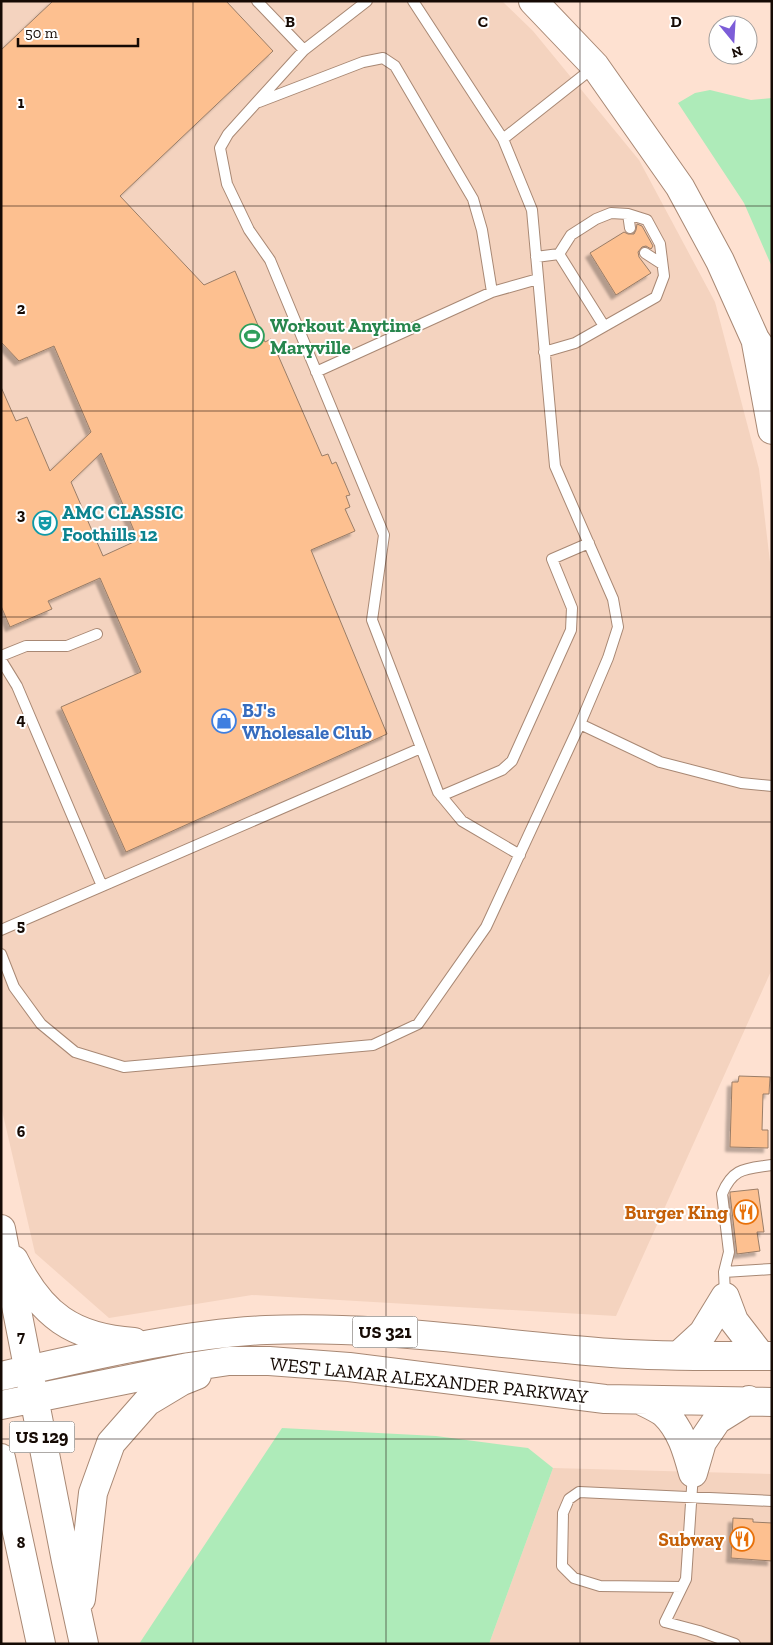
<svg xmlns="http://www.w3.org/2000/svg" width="773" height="1645" font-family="'Zilla Slab',serif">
	<defs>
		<filter id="shadow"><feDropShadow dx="-4.5" dy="4.5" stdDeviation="1" flood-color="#0004"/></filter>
	</defs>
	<rect width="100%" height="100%" fill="#fee1d1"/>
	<path fill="#f4d3bf" d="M1,1H502L533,31L639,160L715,302L759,469L772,579V969L616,1316L252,1295L109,1318L35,1253L1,1106Z
		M553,1468L772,1474V1644H489Z"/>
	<path fill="#aeebb9" d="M710,90L751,100L772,98V267L744,203L678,103L695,93Z
		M282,1428L436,1436L528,1448L553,1468L489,1644H139Z"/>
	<path fill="#fdc090" stroke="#9a7d67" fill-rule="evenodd" filter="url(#shadow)" d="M53,1H226L273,51L120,196L204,285L235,271L265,342L271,339L322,456L328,454L332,464L336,462L350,495L346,496L350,507L345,509L355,531L311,550L387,734L126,852L61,707L141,672L100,578L48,601L52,609L10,627L1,606V387L16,421L27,417L50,471L91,432L54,346L19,361L1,342V50ZM101,453L138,540L103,556L71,482Z
		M637,224L642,226L653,246L651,249L646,246L642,247L638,252L639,257L651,273L616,295L590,253L624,232L628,234H634L636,230Z
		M739,1076L770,1077L769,1094H763L762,1130H768V1148L730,1147L732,1082H738Z
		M758,1189L764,1232H757L760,1251L737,1254L730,1194V1192Z
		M733,1518L753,1519V1522L772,1523V1561L731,1558Z"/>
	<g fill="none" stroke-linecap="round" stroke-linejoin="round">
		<g stroke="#a88874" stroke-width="12">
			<path id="service" d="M257,1L304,50
				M367,1L304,50L228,134L220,148L227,184L249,230L270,260L384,535L372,620L438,792L462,821L520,855
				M259,102L363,62L383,58L395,66L473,199L482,230L492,292
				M503,139L594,67
				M628,214L630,228
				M645,253L662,264
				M559,254L604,326
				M536,257L559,254
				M544,352L575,343L656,297L664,276L660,244L647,220L628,214L611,213L596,219L571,235L559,254
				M316,372L492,292L538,279
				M1,656L26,646H67L97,634
				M1,660L17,686L102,886
				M580,724L660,762L741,783L772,786
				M441,796L502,770L512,761L571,630L572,608L552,559L589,543
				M1,930L421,748
				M1,954L14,987L41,1024L75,1052L124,1067L373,1045L418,1024L486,927L580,724L608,658L618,627L613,599L555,466L532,210L503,139L413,1
				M724,1272L729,1252L722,1194C733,1167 746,1169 772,1165
				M725,1295L724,1272L772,1269
				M693,1473L686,1579L665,1622L699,1631L735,1644
				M682,1587L600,1586L574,1578L562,1566L563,1513L569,1499L579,1492L772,1501"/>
		</g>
		<g stroke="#a88874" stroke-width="30">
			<path id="secondary" d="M533,1L595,66L680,187L720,261L755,339L772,364
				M756,343L772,430"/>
		</g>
		<g stroke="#a88874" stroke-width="30">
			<path id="trunk" d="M1,1229L66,1561L84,1644
				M14,1260C41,1315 73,1338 134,1342
				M725,1297L734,1321L761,1356
				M679,1355L703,1333L725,1297
				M1,1376C87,1357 179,1334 266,1330C382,1325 497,1345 612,1353C665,1357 719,1356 772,1356
				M640,1400C648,1404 657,1408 664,1413C681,1429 687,1451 693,1473
				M1,1405L189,1367L229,1361H269L349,1367L605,1399L772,1402
				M1,1458L41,1644
				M693,1473L702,1442L717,1420L749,1400
				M81,1599L93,1493L111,1443L147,1402L182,1381L197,1375"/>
		</g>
		<use href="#service" stroke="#fff" stroke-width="10"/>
		<use href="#secondary" stroke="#fff" stroke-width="28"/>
		<use href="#trunk" stroke="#fff" stroke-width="28"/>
	</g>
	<path fill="none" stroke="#150a04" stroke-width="1" stroke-opacity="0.55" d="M193,1V1644M386,1V1644M580,1V1644M1,206H772M1,411H772M1,617H772M1,822H772M1,1028H772M1,1234H772M1,1439H772"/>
	<defs>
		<g id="stadium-ring" transform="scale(1.25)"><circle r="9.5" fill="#fff" stroke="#2e9e5b" stroke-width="1.5"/><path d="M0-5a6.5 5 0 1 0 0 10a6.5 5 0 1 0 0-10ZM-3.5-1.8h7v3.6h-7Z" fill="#2e9e5b"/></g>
		<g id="theatre-ring" transform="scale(1.25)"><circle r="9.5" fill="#fff" stroke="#0f9aa8" stroke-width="1.5"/><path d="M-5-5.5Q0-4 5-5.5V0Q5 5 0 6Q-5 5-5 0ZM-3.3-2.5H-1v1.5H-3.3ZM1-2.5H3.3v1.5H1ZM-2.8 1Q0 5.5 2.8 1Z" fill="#0f9aa8"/></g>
		<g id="shop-ring" transform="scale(1.25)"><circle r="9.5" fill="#fff" stroke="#3f7fe0" stroke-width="1.5"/><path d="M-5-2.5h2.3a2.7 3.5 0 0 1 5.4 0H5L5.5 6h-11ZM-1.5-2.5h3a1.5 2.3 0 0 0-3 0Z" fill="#3f7fe0"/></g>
		<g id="restaurant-ring" transform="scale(1.25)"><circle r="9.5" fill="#fff" stroke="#e8710a" stroke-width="1.5"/><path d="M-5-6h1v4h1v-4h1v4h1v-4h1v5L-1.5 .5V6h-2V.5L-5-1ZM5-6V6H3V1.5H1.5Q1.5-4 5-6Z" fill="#e8710a"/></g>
	</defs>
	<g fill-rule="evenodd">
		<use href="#stadium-ring" x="252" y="336"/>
		<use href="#theatre-ring" x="45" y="523"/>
		<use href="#shop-ring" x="224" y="721"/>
		<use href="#restaurant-ring" x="746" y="1212"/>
		<use href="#restaurant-ring" x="742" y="1539"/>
	</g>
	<g text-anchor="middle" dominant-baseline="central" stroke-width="4" stroke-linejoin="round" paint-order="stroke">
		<g fill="#fff" stroke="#5b544f" stroke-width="1">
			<rect x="352.5" y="1316.5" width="65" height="31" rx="4"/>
			<rect x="9.5" y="1421.5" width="65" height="31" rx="4"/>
		</g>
		<g font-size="18" font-weight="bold" fill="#150a04">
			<text x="385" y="1332">US 321</text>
			<text x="42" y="1437">US 129</text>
		</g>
		<g font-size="19" font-weight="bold" fill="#27864d" stroke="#fff" text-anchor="start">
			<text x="270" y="325">Workout Anytime<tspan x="270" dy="22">Maryville</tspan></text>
		</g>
		<g font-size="19" font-weight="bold" fill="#0d838f" stroke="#fff" text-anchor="start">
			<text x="62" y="512">AMC CLASSIC<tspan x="62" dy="22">Foothills 12</tspan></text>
		</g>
		<g font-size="19" font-weight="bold" fill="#366cbe" stroke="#fff" text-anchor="start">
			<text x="242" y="710">BJ's<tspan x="242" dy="22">Wholesale Club</tspan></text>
		</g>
		<g font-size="19" font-weight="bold" fill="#c56008" stroke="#fff" text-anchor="end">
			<text x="728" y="1212">Burger King</text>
			<text x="724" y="1539">Subway</text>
		</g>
		<g font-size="19" fill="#150a04" stroke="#fff">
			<text transform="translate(429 1380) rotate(6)">WEST LAMAR ALEXANDER PARKWAY</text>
		</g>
	</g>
	<g font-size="16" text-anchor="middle" font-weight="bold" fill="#150a04" stroke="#fff" stroke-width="4" stroke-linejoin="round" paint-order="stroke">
		<text x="290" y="27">B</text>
		<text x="483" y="27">C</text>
		<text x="676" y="27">D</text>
		<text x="21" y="108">1</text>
		<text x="21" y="314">2</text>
		<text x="21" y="520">3</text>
		<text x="21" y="725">4</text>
		<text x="21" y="931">5</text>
		<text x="21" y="1137">6</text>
		<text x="21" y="1342">7</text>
		<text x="21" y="1548">8</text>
	</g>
	<rect width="773" height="1645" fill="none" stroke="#150a04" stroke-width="5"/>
	<g transform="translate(733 40) rotate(162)"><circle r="24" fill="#ffffff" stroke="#a19d9b"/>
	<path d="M0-4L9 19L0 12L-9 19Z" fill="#7c5dd8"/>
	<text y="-8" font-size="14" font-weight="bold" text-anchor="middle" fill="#150a04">N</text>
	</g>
	<path d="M18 38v8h120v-8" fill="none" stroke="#150a04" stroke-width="2.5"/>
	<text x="25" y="38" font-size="15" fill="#150a04" stroke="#ffffff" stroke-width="4" paint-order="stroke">50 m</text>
</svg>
